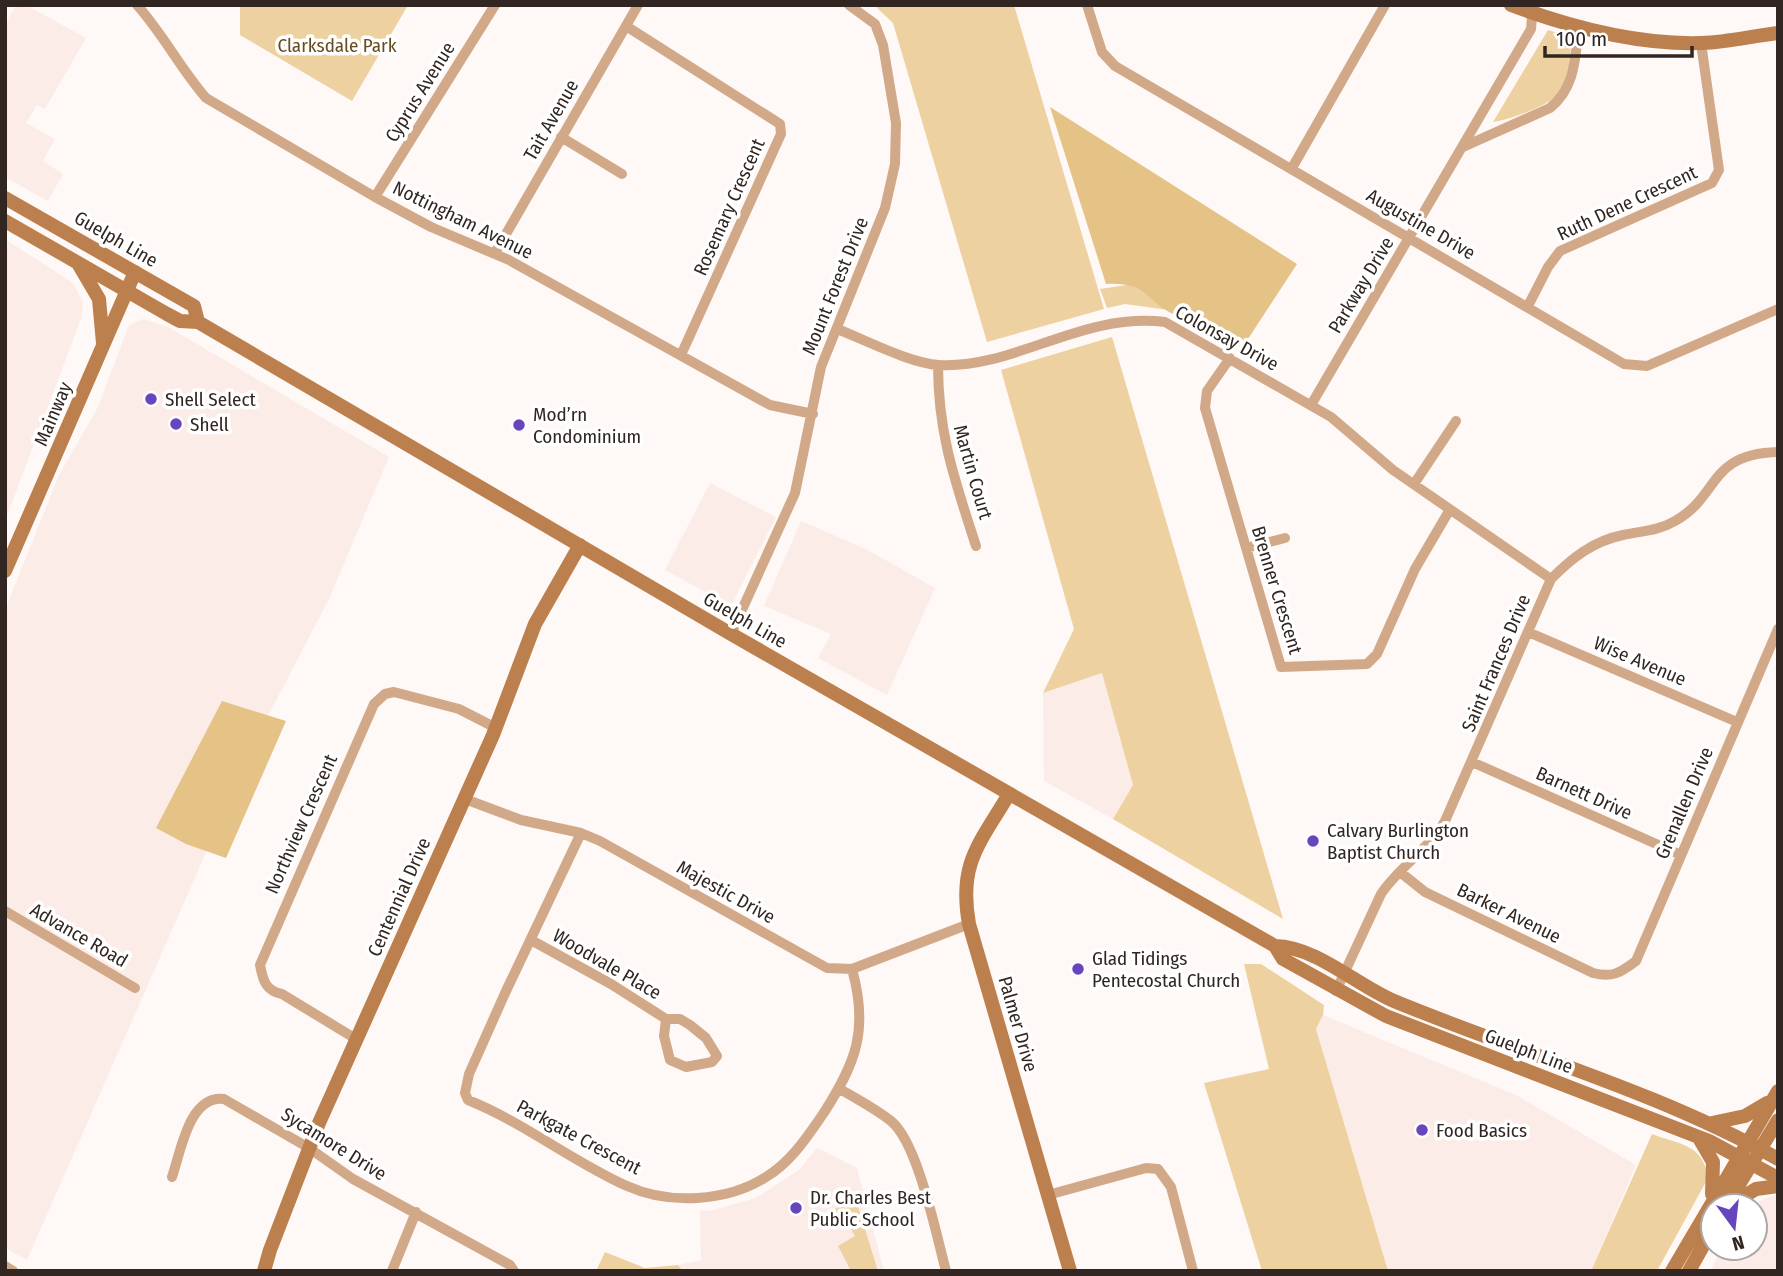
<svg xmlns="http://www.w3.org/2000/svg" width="1783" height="1276" font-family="'Fira Sans Condensed',sans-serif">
	<rect width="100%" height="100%" fill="#fef8f6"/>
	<path fill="#fcece7" d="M16,5H26L86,38L45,109L37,105L26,123L55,139L43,161L63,174L48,201L5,177V25Z
		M5,239L73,283L83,302L81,319L5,521Z
		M143,319L168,327L389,457L329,599L255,741L27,1260L5,1248V610L58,477L98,407L129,325Z
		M710,483L776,517L731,606L665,570Z
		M801,521L868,550L935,588L887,695L818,658L831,634L764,606Z
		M1102,673L1133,785L1113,819L1044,781L1043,693Z
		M1323,1015L1516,1095L1636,1165L1591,1271H1388L1316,1029Z
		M817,1148L857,1168L884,1271H683L678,1265L701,1260L700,1210L710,1211L756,1198L800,1169Z
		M1778,1194V1271H1710L1722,1248H1755V1206H1746Z"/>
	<path fill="#eed1a0" d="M240,5H408L352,101L240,35Z
		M874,5H1014L1104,309L987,342L893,23Z
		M1548,30L1572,37C1570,53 1570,72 1565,86C1559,103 1510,120 1493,122Z
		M1133,284L1145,289L1169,310L1125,304L1107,308L1100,289Z
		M1112,337L1283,919L1113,819L1133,785L1102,673L1043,693L1074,629L1001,370Z
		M1244,964H1261L1324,1005L1323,1015L1316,1029L1388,1271H1262L1204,1083L1269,1069Z
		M1652,1134C1681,1145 1703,1144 1708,1178L1657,1271H1591Z
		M856,1200L878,1271H851L838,1246L855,1236L844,1217L836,1221L830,1211Z
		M605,1252L645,1268L678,1265L683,1271H596Z"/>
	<path fill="#e5c286" d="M1050,107L1297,264L1242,348C1219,336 1196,325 1173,314C1144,300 1149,282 1106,284Z
		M222,701L286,721L226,858L186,844L156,828Z"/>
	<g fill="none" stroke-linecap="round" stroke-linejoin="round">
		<path stroke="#d2a988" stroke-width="10" d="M137,5C163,34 180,68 206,98L375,197L431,227L509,260L770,405L813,414
			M1087,5L1102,52L1115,66L1624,364L1647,366L1778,309
			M626,26L780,124L781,134L681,355
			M561,137L622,174
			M1463,147L1550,108C1576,87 1575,57 1579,26
			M1292,168L1385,5
			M375,197L495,5
			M495,253L638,5
			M1528,306L1548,267L1560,251L1712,183L1719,170L1701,43
			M837,329C866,340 909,363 939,365C1015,369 1081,312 1165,322L1331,417L1393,470L1551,579
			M1230,358L1207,391L1205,408L1281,667L1367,664L1377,654L1415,569L1449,511
			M938,365C938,434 955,481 976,546
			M1311,405L1531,29L1533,5
			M1414,484L1456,421
			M1246,548L1285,538
			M1528,632L1737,722
			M731,634L795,493L821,367L885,208L895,164L896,123L883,45L875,24L849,5
			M1472,762L1681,855
			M465,799L521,820L581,833L600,841L827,968L852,969L969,924
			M581,833L506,991L469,1074L465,1093L468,1100C525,1123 573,1162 627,1186C669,1205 727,1202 766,1177C791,1162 807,1137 823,1114C856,1063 869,1030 852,969
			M1400,872L1425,892L1593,973C1612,978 1620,973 1636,961L1778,629
			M5,911L135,988
			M531,940L611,984L666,1019H680L690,1025L706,1038L717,1056L712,1062L686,1067L670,1060L664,1036L666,1019
			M1336,991L1381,894C1399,867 1428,850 1445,821L1551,579C1572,558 1593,541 1623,535C1642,531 1658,531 1675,521C1721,495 1707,454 1778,452
			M356,1039L282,994C266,991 263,981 260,965L374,704L385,694L394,692L459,709L496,728
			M840,1089C857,1099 876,1109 891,1121C918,1143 936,1234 946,1271
			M172,1177C181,1151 189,1095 224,1099L309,1148L353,1179L510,1265L514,1271
			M1048,1195L1146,1168L1158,1169L1171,1187L1193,1271
			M5,1266L13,1271
			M392,1271L416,1212"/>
		<path stroke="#bc804e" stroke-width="14" d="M1511,5C1570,27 1639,45 1702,43C1728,42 1752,36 1778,33
			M5,198L194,306L198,322
			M5,221L167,314L180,321L198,322L731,634L1275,946C1317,947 1356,985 1394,1001C1522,1054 1657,1091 1778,1159
			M79,265L99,299L103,343
			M5,571L135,272
			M1009,794C980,843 958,863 969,924L1070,1271
			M1275,946L1283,959L1386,1016L1709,1141L1778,1178
			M1712,1123L1745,1116L1767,1103
			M1699,1138L1713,1162L1712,1194
			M1729,1205L1756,1189L1778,1186
			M1726,1206L1778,1120
			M264,1271L270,1250L319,1123L493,735L535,624L580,545
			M1672,1271L1778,1091
			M1689,1271L1713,1228"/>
	</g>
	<g fill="#6645bd" stroke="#fff" stroke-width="2.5">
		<circle cx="151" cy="399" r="7"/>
		<circle cx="176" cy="424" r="7"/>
		<circle cx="519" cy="425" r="7"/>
		<circle cx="1313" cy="841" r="7"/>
		<circle cx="1078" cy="969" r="7"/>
		<circle cx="1422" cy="1130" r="7"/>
		<circle cx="796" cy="1208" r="7"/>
	</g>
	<g text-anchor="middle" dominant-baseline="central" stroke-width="7" stroke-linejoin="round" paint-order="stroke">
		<g font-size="19" fill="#654d1f" stroke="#fff">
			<text x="337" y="45">Clarksdale Park</text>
		</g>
		<g font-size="19" fill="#312622" stroke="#fff">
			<text transform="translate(420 92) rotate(-58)">Cyprus Avenue</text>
			<text transform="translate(551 120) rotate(-60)">Tait Avenue</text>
			<text transform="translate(1627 203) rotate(-25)">Ruth Dene Crescent</text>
			<text transform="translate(729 207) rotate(-66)">Rosemary Crescent</text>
			<text transform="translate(463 220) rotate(26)">Nottingham Avenue</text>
			<text transform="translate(1421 224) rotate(30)">Augustine Drive</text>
			<text transform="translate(116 239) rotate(30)">Guelph Line</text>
			<text transform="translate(1361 285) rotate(-59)">Parkway Drive</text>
			<text transform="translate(835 286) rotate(-68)">Mount Forest Drive</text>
			<text transform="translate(1227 338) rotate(29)">Colonsay Drive</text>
			<text transform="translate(53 414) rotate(-67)">Mainway</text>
			<text transform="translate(973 472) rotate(74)">Martin Court</text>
			<text transform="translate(1277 590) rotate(73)">Brenner Crescent</text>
			<text transform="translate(745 620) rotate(30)">Guelph Line</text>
			<text transform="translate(1640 661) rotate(23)">Wise Avenue</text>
			<text transform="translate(1496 663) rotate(-67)">Saint Frances Drive</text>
			<text transform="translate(1584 793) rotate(24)">Barnett Drive</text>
			<text transform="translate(1684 803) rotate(-67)">Grenallen Drive</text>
			<text transform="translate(301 824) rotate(-66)">Northview Crescent</text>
			<text transform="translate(726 892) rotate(29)">Majestic Drive</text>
			<text transform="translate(399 897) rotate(-66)">Centennial Drive</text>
			<text transform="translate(1509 913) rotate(26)">Barker Avenue</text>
			<text transform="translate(79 935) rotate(30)">Advance Road</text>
			<text transform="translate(607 964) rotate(30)">Woodvale Place</text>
			<text transform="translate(1018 1024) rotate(74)">Palmer Drive</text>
			<text transform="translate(1529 1051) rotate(21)">Guelph Line</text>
			<text transform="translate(579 1137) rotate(28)">Parkgate Crescent</text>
			<text transform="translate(334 1144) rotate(32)">Sycamore Drive</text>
		</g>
		<g font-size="19" fill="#312622" stroke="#fff" text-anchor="start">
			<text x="165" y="399">Shell Select</text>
			<text x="533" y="414">Mod’rn<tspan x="533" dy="22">Condominium</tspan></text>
			<text x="190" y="424">Shell</text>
			<text x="1327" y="830">Calvary Burlington<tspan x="1327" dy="22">Baptist Church</tspan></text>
			<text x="1092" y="958">Glad Tidings<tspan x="1092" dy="22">Pentecostal Church</tspan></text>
			<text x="1436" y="1130">Food Basics</text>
			<text x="810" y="1197">Dr. Charles Best<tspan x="810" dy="22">Public School</tspan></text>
		</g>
	</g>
	<rect width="1783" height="1276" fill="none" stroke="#312622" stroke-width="14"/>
	<g transform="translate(1734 1227) rotate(165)"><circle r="33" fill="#ffffff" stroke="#ada8a7" stroke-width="2"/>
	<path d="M0-5L12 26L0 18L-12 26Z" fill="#6645bd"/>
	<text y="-10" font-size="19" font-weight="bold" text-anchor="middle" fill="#312622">N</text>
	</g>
	<path d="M1545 46v10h147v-10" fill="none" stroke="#312622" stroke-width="3.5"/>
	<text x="1556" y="46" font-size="21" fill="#312622" stroke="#ffffff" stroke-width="5" paint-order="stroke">100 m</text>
</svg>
